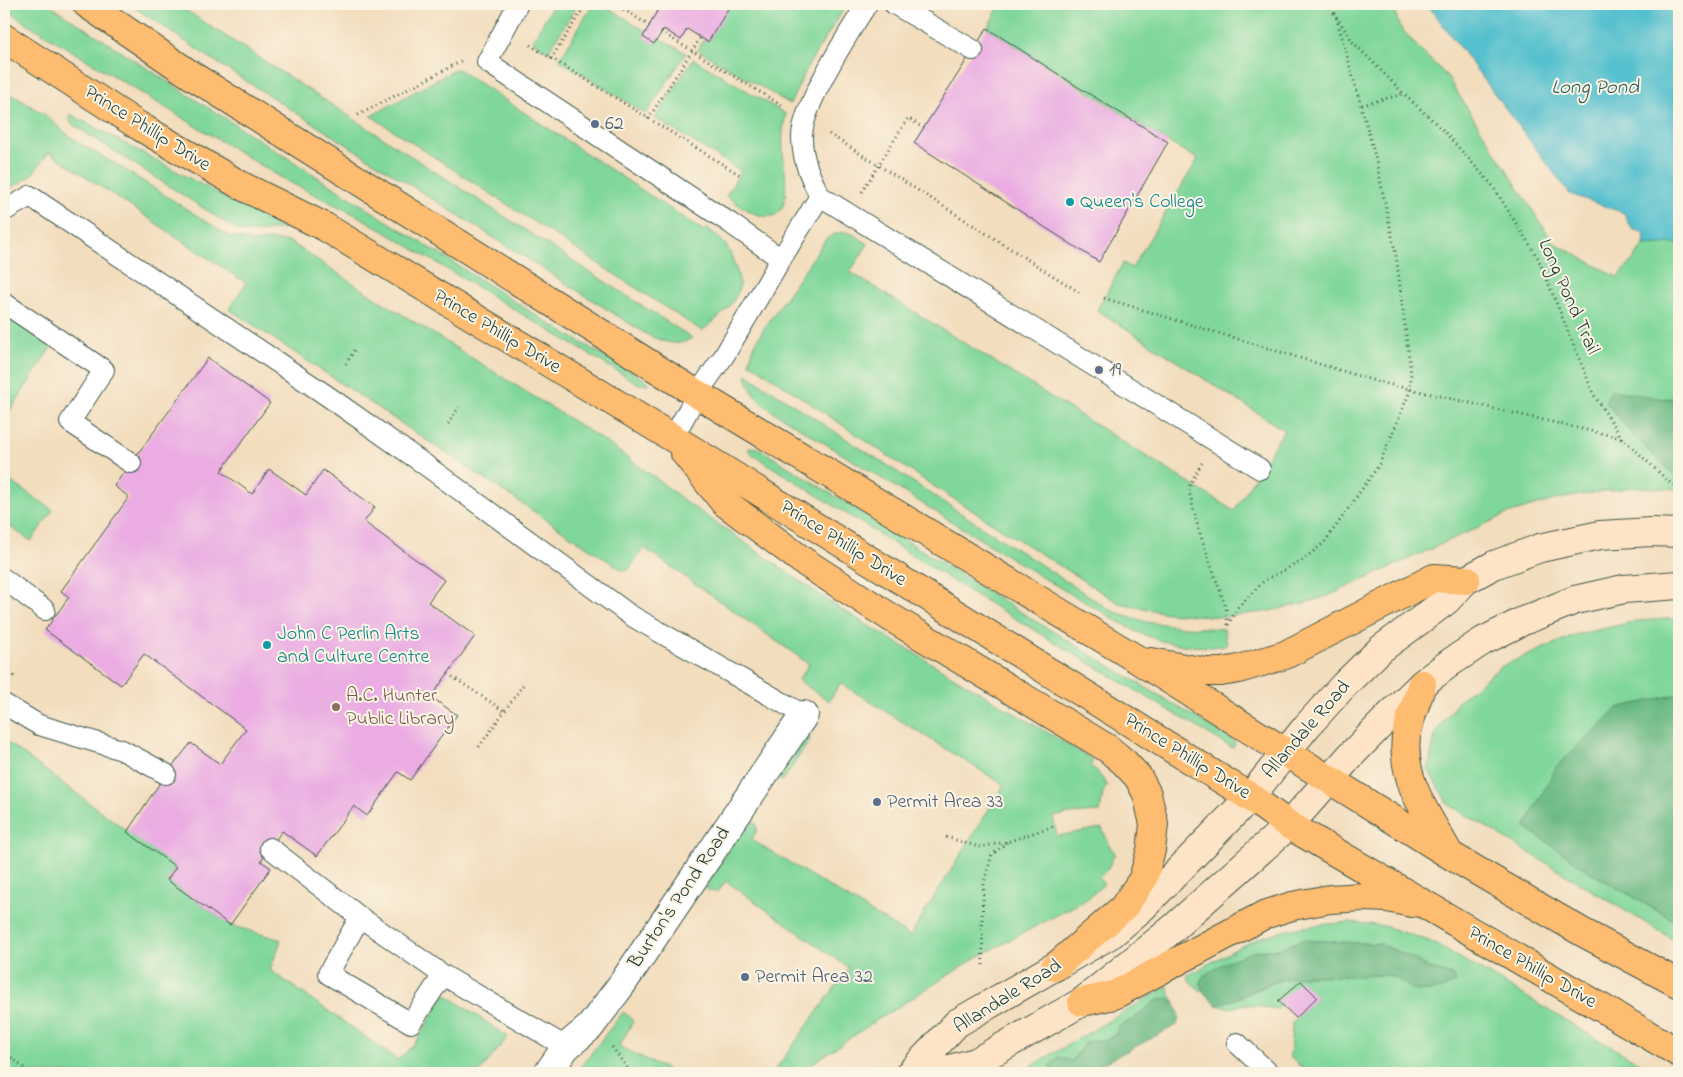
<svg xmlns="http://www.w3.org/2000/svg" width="1683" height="1077" font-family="'Indie Flower',sans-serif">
	<rect width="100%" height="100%" fill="#fcf5e5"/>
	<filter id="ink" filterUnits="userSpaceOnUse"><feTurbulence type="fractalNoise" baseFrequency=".02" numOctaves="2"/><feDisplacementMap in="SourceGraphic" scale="10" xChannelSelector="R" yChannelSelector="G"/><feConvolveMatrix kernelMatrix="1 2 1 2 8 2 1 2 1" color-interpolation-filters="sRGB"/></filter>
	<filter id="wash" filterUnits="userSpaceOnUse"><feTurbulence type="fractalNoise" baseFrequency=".0096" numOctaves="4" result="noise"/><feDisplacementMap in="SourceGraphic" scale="20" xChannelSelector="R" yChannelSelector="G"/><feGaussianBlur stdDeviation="1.12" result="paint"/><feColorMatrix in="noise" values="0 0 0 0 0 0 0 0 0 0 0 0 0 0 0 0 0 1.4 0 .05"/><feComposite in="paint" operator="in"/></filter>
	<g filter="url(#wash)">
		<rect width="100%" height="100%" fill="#f2ddbd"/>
		<path fill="#80d79b" stroke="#508a68" d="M4,4H48L185,93L553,326L649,382L648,384H639L627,377L360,217L285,180L262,166L26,23L4,8Z
			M129,4H176L692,338C677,348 660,341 646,334L221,65Z
			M554,4H578L548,52L532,41Z
			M593,4H602L646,31L643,37L654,44L658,37L686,53L646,114L559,60Z
			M731,4H847L809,64L790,104L698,50L704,39L708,41Z
			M994,4H1393L1399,26L1420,50L1446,75L1553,242L1617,277L1630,264L1644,245C1656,245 1667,242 1679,244V398L1605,401L1634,436L1679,480V489L1637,487L1604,491L1554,500L1507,514L1328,596L1305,603L1270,611L1224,617L1167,613L1119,603L1103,593L921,478L749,362L755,344L763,330L826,239C845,227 851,232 868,244L850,272L1234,511L1284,430L1097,310L1123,263L1132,268L1198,159L1168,142L987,28L999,7Z
			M693,59L786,114C783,125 782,137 783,149C784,174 798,235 749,211C741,207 734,201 726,196L741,171L655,118Z
			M458,69L704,231L707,228C722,240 729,245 734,264C737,271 740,279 739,287C736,305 715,320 702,331L371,116L454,70Z
			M4,90L44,114L64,132L81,144L122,168L229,236L252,242L271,240L290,242L371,295L600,438L657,479L686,502L839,608L1093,760L1090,766L1096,770L1107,785L1103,792L1100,812L1069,814L1053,817L1057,836L1102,828L1110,847L1115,853L1108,868L1099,878L1104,884L1087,899L974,959L874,1022L798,1073H773L849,968L726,881L717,892L710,891L705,888L748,819L756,823L757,829L752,840L910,936L1004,785L840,683L829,701L798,680L809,664L644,548L628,570H622L229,309L246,283L49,152L30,177L4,192Z
			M70,114L284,229C269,229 255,235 239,231L72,124L69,119Z
			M4,315L52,346L4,420Z
			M746,374L1112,611L1146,622L1185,627L1224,629L1227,645L1212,647L1190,646L1160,641L1135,631L1045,579L769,409C756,399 749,390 746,374Z
			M751,447L758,448L1035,621L1233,740L1235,743L1233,748L1229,746L967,590L752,454L749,451V448Z
			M4,477L53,510L31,541L4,523Z
			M1679,618V694L1618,708L1556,767L1593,874L1679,923V943L1448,804L1428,770L1436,731L1461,698L1502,666L1575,635L1637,621Z
			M810,737L809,741L784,779L781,781L779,777L806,738Z
			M4,740L176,867L167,880L230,925L281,940L270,970L398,1060L416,1042L445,994L508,1037L479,1073H4Z
			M1350,922L1384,926L1429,941L1490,975L1595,1038L1658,1073H1308L1290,1057L1292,1022L1317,997L1278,1001L1281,1004L1277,1009L1245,1004L1231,1008L1216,1005L1236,999L1280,980L1300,976L1387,975L1402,980L1411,989L1452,975L1431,969L1414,959L1380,944L1302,940L1279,949L1255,951L1200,982L1204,993L1190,982L1187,976C1209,964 1232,950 1255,940C1285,927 1318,925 1350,922Z
			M1168,986L1169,993L1176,1004L1168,998L1156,1001L1132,1020L1119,1026L1117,1033L1105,1041C1085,1037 1082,1047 1072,1061L1063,1060L1050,1066L1051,1073H1020Z
			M623,1012L630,1017L633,1022L619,1046L674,1073H576Z"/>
		<path fill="#68b883" stroke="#447a5c" d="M1612,390L1664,399L1679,398V480L1634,436L1605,401Z
			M1679,694V923L1593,874L1525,827L1556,767L1618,708Z
			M1302,940L1380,944L1414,959L1431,969L1452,975L1456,981C1448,990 1420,995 1410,988C1401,982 1399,977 1387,975C1378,974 1366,976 1357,976C1331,977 1305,973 1280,980C1258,987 1238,999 1216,1005L1204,993L1200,982L1203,976L1215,968L1231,960L1255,951L1279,949Z
			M1168,998C1178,1007 1181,1012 1177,1025L1084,1073H1051L1050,1066L1058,1057L1072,1061C1083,1046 1085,1037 1105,1041L1117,1033L1119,1026L1132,1020L1156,1001Z"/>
		<path fill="#54c0ce" stroke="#3a7e81" d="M1427,4H1679V244C1667,242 1656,245 1644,245L1645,233L1632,229L1624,213L1570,194Z"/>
		<g id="blocks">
			<path fill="#eaace2" d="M656,4H731L708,42L687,29L681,40L664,29L654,44L643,37L660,6Z
				M987,28L1078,87L1168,142L1099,262L914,143Z
				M208,358L270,403L221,471L252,494L269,469L306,495L323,470L375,507L364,522L444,580L428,602L475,636L431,697L457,715L410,780L398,772L367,816L354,806L317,856L282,831L261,861L271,868L230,925L167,880L176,867L127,832L166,774L191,743L220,764L246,729L144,654L121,685L45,630L69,597L61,591L129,497L114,486Z
				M1301,981L1317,997L1296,1018L1278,1001Z"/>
		</g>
	</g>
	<g filter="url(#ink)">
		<use href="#blocks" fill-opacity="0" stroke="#3f5549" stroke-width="1"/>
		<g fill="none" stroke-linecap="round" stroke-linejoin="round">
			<g stroke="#3f5549" stroke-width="22">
				<path id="lane" d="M518,4L487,62L730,223L781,259L724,356L697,394L673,438
					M894,4L973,50
					M820,196L1260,469
					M4,211L30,196L326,395L424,464L630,615L804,715
					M781,259L820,196C810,177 802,159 802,137C802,106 849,32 867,4
					M4,303L104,370L70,422L131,463
					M4,579L45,610
					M4,704L39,725L122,750L166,774
					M270,848L360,917L443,975L566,1047
					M360,917L328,974L411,1023L443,975
					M1237,1043L1269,1073"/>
			</g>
			<g stroke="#3f5549" stroke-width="30">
				<path id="street" d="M548,1073L566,1047L590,1027L622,984L804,715"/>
			</g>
			<g stroke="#3f5549" stroke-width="30">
				<path id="secondary" d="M910,1073L957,1023L1113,933L1142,908L1250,797L1307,726L1344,685L1381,649L1446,601L1466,580L1494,565L1540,548L1600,535L1652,532L1679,533
					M935,1073L976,1062L1082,1002L1170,931L1289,825L1351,755L1392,713L1422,684L1451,662L1483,641L1523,621L1575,600L1624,589L1679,585"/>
			</g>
			<g stroke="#3f5549" stroke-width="30">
				<path id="primary" d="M87,4L191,75L697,394L1135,658L1450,855L1582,932L1679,984
					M4,38L139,126L242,186L325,227L673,438L1250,797L1289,825L1679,1053
					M685,453L724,502L803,561L890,617L1107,748L1124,762L1138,777L1147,794L1154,824L1151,850L1143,879L1123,908L1055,967
					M1151,662L1206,672H1221L1239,669L1285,655L1434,578L1466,580
					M1422,684C1417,701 1409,719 1406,737C1401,780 1428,816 1448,852
					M1082,1002L1114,995L1264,915L1292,906L1330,899L1363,897L1388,898L1412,903"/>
			</g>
			<path stroke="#3f5549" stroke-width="3" stroke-dasharray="1 4" stroke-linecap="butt" d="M615,4L650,26
				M1328,4L1353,42L1404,94L1442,129L1492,185L1538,258L1594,395L1622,438L1679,491
				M661,32L783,106
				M530,45L740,175
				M551,59L586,4
				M1362,105L1403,94
				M358,115L462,61
				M648,119L701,37
				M829,134L1082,294
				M862,192L908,118L923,128
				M1104,298L1375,381L1621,438
				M346,364L356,347
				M448,424L459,407
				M1202,463L1190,484L1189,491L1199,531L1226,608L1228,625
				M1228,625L1238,607L1265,580L1300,562L1324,543L1379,465L1410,391L1411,374L1396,255L1375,156L1335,13
				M4,658L15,679
				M448,674L504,711
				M479,747L523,685
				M946,837L979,847L1007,842L1054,826
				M983,965L982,920L984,883L992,855L1007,842
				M612,1047L631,1073
				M4,1051L30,1073"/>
			<use href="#lane" stroke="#fff" stroke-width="20"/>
			<use href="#street" stroke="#fff" stroke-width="28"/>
			<use href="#secondary" stroke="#fee4c6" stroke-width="28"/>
			<use href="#primary" stroke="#fdbc70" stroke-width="28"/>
		</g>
	</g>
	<g fill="#5c6f8a" stroke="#fcf5e5" stroke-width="2">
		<circle cx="595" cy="124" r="5"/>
		<circle cx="1099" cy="370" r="5"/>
		<circle cx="877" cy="802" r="5"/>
		<circle cx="745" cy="977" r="5"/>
	</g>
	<g fill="#0f9aa8" stroke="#fcf5e5" stroke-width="2">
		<circle cx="1070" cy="202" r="5"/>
		<circle cx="267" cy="645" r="5"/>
	</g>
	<circle fill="#8d6e63" stroke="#fcf5e5" stroke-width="2" cx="336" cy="707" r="5"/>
	<g text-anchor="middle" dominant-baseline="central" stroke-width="4" stroke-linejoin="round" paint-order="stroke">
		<g font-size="20" fill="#4e5e75" stroke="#fcf5e5" text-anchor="start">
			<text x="605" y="124">62</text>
			<text x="1109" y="370">19</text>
			<text x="887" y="802">Permit Area 33</text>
			<text x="755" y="977">Permit Area 32</text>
		</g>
		<g font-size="20" fill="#1f3d34" stroke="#fcf5e5">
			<text transform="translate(147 129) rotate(32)">Prince Phillip Drive</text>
			<text transform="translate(1568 297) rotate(66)">Long Pond Trail</text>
			<text transform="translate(497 332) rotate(31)">Prince Phillip Drive</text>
			<text transform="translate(843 544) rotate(32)">Prince Phillip Drive</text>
			<text transform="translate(1307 730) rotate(-49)">Allandale Road</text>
			<text transform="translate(1187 757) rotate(32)">Prince Phillip Drive</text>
			<text transform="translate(680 898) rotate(-56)">Burton's Pond Road</text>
			<text transform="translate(1532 968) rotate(30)">Prince Phillip Drive</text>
			<text transform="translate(1008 997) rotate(-32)">Allandale Road</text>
		</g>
		<g font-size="20" fill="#0d838f" stroke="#fcf5e5" text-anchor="start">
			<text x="1080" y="202">Queen's College</text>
			<text x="277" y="634">John C Perlin Arts<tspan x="277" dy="23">and Culture Centre</tspan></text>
		</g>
		<g font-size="20" fill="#785e54" stroke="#fcf5e5" text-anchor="start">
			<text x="346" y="696">A.C. Hunter<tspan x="346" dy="23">Public Library</tspan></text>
		</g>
		<g font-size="21" font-style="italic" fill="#2c5e5a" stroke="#fcf5e5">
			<text x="1595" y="88">Long Pond</text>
		</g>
	</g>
	<rect width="1683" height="1077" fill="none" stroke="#fcf5e5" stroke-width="20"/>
</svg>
